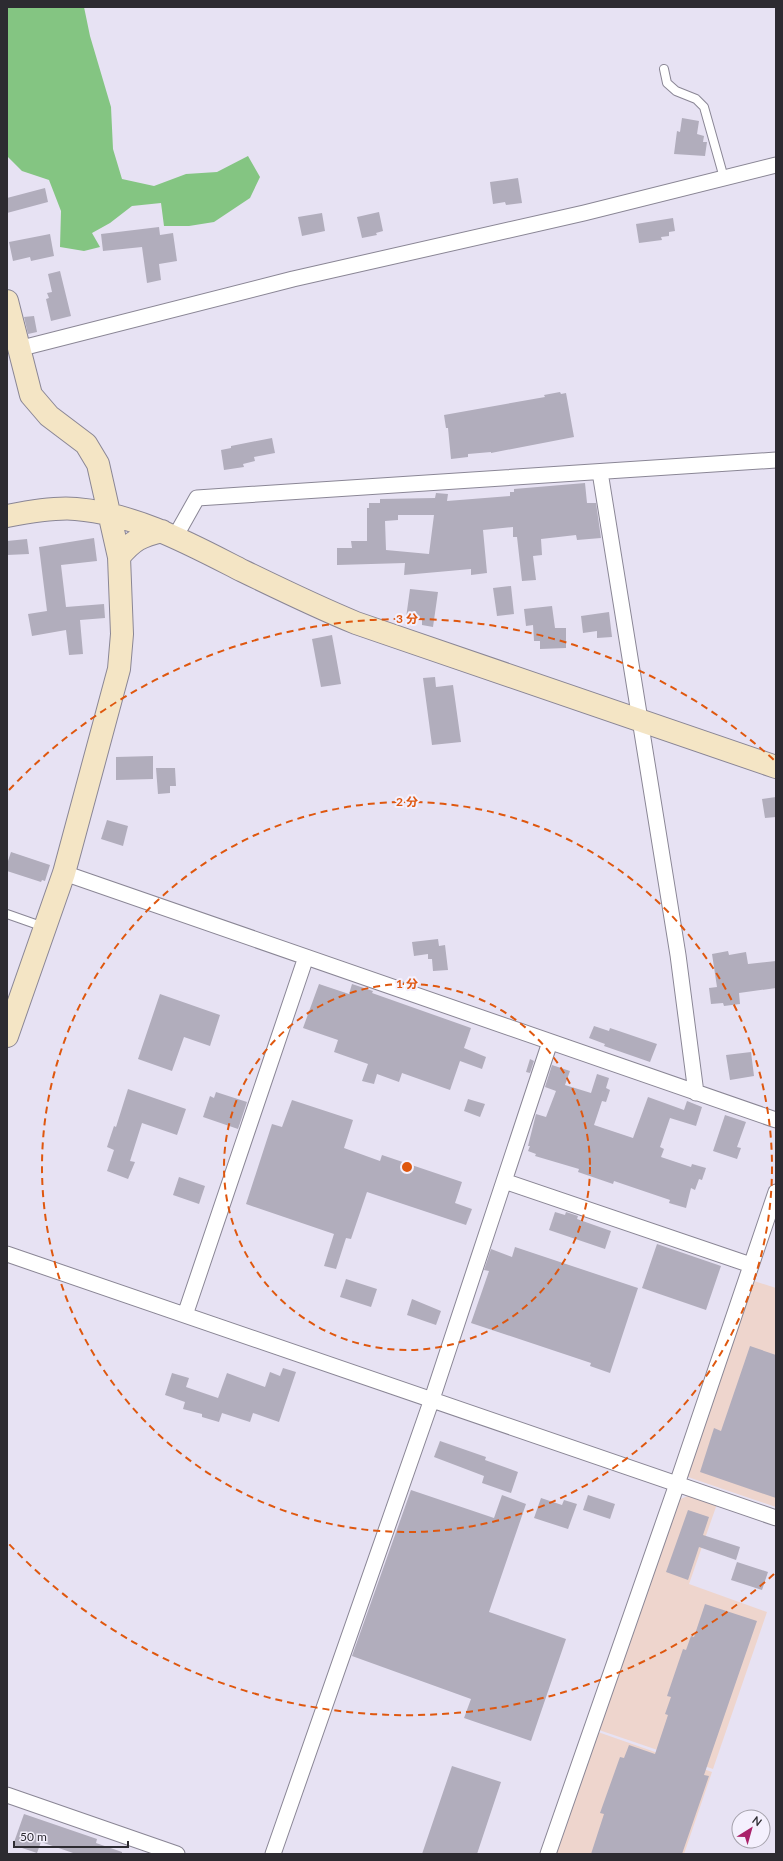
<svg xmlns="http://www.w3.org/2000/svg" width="783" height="1861" font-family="Lato,'Noto Sans JP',sans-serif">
	<rect width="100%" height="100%" fill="#e7e2f3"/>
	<path fill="#eed5cd" d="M751,1280L776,1288V1507L685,1476Z
		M690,1495L717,1504L689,1584L767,1612L713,1769L599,1730L678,1500Z
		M598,1732L712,1772L684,1854H556Z"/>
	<path fill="#84c582" d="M7,7H84L90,36L111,107L113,149L122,179L154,186L186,174L217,172L248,156L260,177L250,198L214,222L189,226H164L161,203L132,206L110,223L92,233L100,247L84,251L60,247L61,211L49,180L22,171L7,156Z"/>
	<path fill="#b1adbc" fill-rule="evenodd" d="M682,118L699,121L697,134L704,136L703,142H707L705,156L674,154L677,131L680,132Z
		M518,178L522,203L506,205L505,202L493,204L490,182Z
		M45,188L48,202L7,213V198Z
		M379,212L383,231L376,233L377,235L362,238L357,217Z
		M322,213L325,231L302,236L298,217Z
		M673,218L675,231L669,232V236L661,237L662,240L639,243L636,224Z
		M159,227L160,235L173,233L177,261L159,264L161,280L147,283L142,247L103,251L101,234Z
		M50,234L54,256L31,261L30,257L13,261L9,242Z
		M60,271L71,316L51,321L46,299L49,298L47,293L52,292L48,274Z
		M34,316L37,332L28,334L24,317Z
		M560,392L561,394L566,393L574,437L491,453V452L468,454V457L451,459L448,428H446L444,415L545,397L544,395Z
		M272,438L275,453L254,457L255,461L243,464L244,467L224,470L221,450L231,448V446Z
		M585,483L587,503H596L601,538L577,540L576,535L541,539L542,555L533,556L536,580L522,581L517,537H513V527L483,530L487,573L471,575V569L404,575L405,563L337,565V548H352L351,541H367V508H369V503H380V499L435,498L436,493L448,494L447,501L510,496V492H514V489ZM398,515H434L429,554L386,550L385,521L398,520Z
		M94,538L97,561L61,565L66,607L104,604L105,618L80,620L83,654L69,655L66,630L32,636L28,614L47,611L39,547Z
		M27,539L29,554L7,555V541Z
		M511,586L514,614L497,616L493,588Z
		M410,589L438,592L433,627L422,625V620L406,618Z
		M552,606L555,628H566V648L540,649V641H534L533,625L526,626L524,609Z
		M609,612L612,637L597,638V631L583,633L581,616Z
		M332,635L341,684L321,687L312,639Z
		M435,677L436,687L453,685L461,742L432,745L423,678Z
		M153,756V779L116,780V757Z
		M156,768H175L176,786H170V793L158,794Z
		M776,797V817L765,818L762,799Z
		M107,820L128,826L123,846L101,839Z
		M11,852L50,865L45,881L42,880L41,882L7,871V864Z
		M438,939L439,946L445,945L448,970L433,971L432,959H428V954L414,956L412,942Z
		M728,951L729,955L746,952L748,964L776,961V988L739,993L740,1004L724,1006L723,1003L711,1004L709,988L717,987L712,954Z
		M319,984L349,994L352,984L373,991L372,993L471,1028L464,1048L486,1057L482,1069L460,1061L450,1090L402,1073L399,1082L377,1074L374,1084L362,1081L368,1064L334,1052L338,1040L303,1028Z
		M160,994L220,1015L210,1046L184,1037L172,1071L138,1059Z
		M594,1026L609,1031L610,1028L657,1044L650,1062L604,1046L605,1044L589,1038Z
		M751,1052L754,1076L730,1080L726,1055Z
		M530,1059L534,1061L530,1073L526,1072Z
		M552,1065L570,1071L565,1085L591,1093L597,1074L609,1078L606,1088L610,1090L606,1102L602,1101L594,1125L633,1138L648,1097L684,1110L687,1101L702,1107L696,1126L670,1118L660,1147L664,1149L661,1157L691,1167L692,1164L706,1168L702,1180L699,1179L695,1190L691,1188L686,1208L669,1203L670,1200L614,1181L613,1184L578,1172L579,1169L535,1156L536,1154L528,1151L530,1146H528L536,1114L546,1117L556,1091L545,1087Z
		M128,1089L186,1109L177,1135L142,1123L130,1161L135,1162L128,1179L107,1171L114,1150L107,1147L114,1126L116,1127Z
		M216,1092L247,1102L238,1129L203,1117L210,1096L214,1098Z
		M468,1099L485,1104L480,1117L464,1111Z
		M292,1100L353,1120L344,1148L380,1161L382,1155L462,1182L455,1203L472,1209L466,1225L367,1192L351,1239L346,1238L336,1269L324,1266L334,1234L246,1204L272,1124L282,1127Z
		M725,1115L746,1122L737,1147L741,1148L737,1159L713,1151Z
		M179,1177L205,1186L199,1204L173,1195Z
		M555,1212L565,1215L566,1212L578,1216L577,1219L611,1231L605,1249L549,1230Z
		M657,1244L721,1266L706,1310L642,1288Z
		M515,1247L638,1288L610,1373L590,1366L591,1363L471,1323L489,1271L484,1270L491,1249L512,1257Z
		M346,1279L377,1289L371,1307L340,1297Z
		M412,1299L441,1311L436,1325L407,1315Z
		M750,1346L776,1355V1498L700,1472L714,1428L721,1431Z
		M283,1368L296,1372L279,1422L253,1413L250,1422L222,1413L219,1422L202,1417V1414L183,1409L185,1402L165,1395L172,1373L189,1378L186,1387L218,1398L227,1373L265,1387L270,1372L280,1376Z
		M440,1441L486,1457L485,1460L518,1472L511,1493L482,1483L484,1476L434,1457Z
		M411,1490L494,1518L502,1495L526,1504L489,1612L566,1639L531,1741L464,1718L471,1699L352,1656Z
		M588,1495L615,1504L610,1519L583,1510Z
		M541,1498L562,1505L564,1500L577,1504L568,1529L534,1518Z
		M688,1510L709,1517L703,1535L740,1547L736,1560L699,1547L688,1580L666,1572Z
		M737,1562L768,1572L762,1590L731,1580Z
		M705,1604L757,1621L704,1775L709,1776L682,1854H591L604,1814L600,1813L620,1757L624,1758L629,1745L655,1754L668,1715L665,1714L671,1697L667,1696L683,1649L686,1650L691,1636L694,1637Z
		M452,1766L501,1782L477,1854H422Z
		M24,1814L97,1839L96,1843L122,1852V1854H76L41,1842L37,1853L13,1845Z"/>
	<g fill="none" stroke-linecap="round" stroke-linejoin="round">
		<g stroke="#8a8695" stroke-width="10">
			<path id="lane" d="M664,69L667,83L676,91L696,99L704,107L724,178
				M7,914L44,927"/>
		</g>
		<g stroke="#8a8695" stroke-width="17">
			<path id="street" d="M18,349L293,279L584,213L776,165
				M600,472L678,955L696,1093
				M175,537L197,498L776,460
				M64,873L776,1120
				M504,1181L751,1265
				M7,1254L776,1518
				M185,1315L306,957
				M7,1795L177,1854
				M273,1854L432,1399L550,1042
				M548,1854L677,1484L776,1192"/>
		</g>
		<g stroke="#8a8695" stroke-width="24">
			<path id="secondary" d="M7,301L31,395L49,416L86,444L98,464L119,557L122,634L119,669L64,873L7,1036
				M7,516C28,512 55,507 76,509C136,514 190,544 243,571C280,589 317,607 356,623L776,767
				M119,557C133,540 141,536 162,531"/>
		</g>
		<use href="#lane" stroke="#fff" stroke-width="8"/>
		<use href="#street" stroke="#fff" stroke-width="15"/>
		<use href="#secondary" stroke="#f4e5c5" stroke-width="22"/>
	</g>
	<g fill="none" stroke="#df570e" stroke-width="2" stroke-dasharray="7 5">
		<circle cx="407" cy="1167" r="183"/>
		<circle cx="407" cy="1167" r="365"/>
		<path d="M774 1574A548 548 0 0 1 9 1544M9 790A548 548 0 0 1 774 760"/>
	</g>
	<circle cx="407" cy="1167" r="6" fill="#df570e" stroke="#f4f0fd" stroke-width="2"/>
	<g font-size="12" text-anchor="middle" font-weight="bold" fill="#df570e" stroke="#f4f0fd" stroke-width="4" stroke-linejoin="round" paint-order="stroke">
		<text x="407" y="623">3 分</text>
		<text x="407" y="806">2 分</text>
		<text x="407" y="988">1 分</text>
	</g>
	<rect width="783" height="1861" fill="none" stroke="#2d2b31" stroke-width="16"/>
	<g transform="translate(751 1829) rotate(37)"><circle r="19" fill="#f4f0fd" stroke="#a4a1ab"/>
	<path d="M0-3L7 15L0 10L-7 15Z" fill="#a9226a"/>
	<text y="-6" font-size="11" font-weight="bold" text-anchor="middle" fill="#2d2b31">N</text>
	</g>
	<path d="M14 1841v6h114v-6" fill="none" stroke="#2d2b31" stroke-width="2"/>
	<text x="20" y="1841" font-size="12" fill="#2d2b31" stroke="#f4f0fd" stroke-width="3" paint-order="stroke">50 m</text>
</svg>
